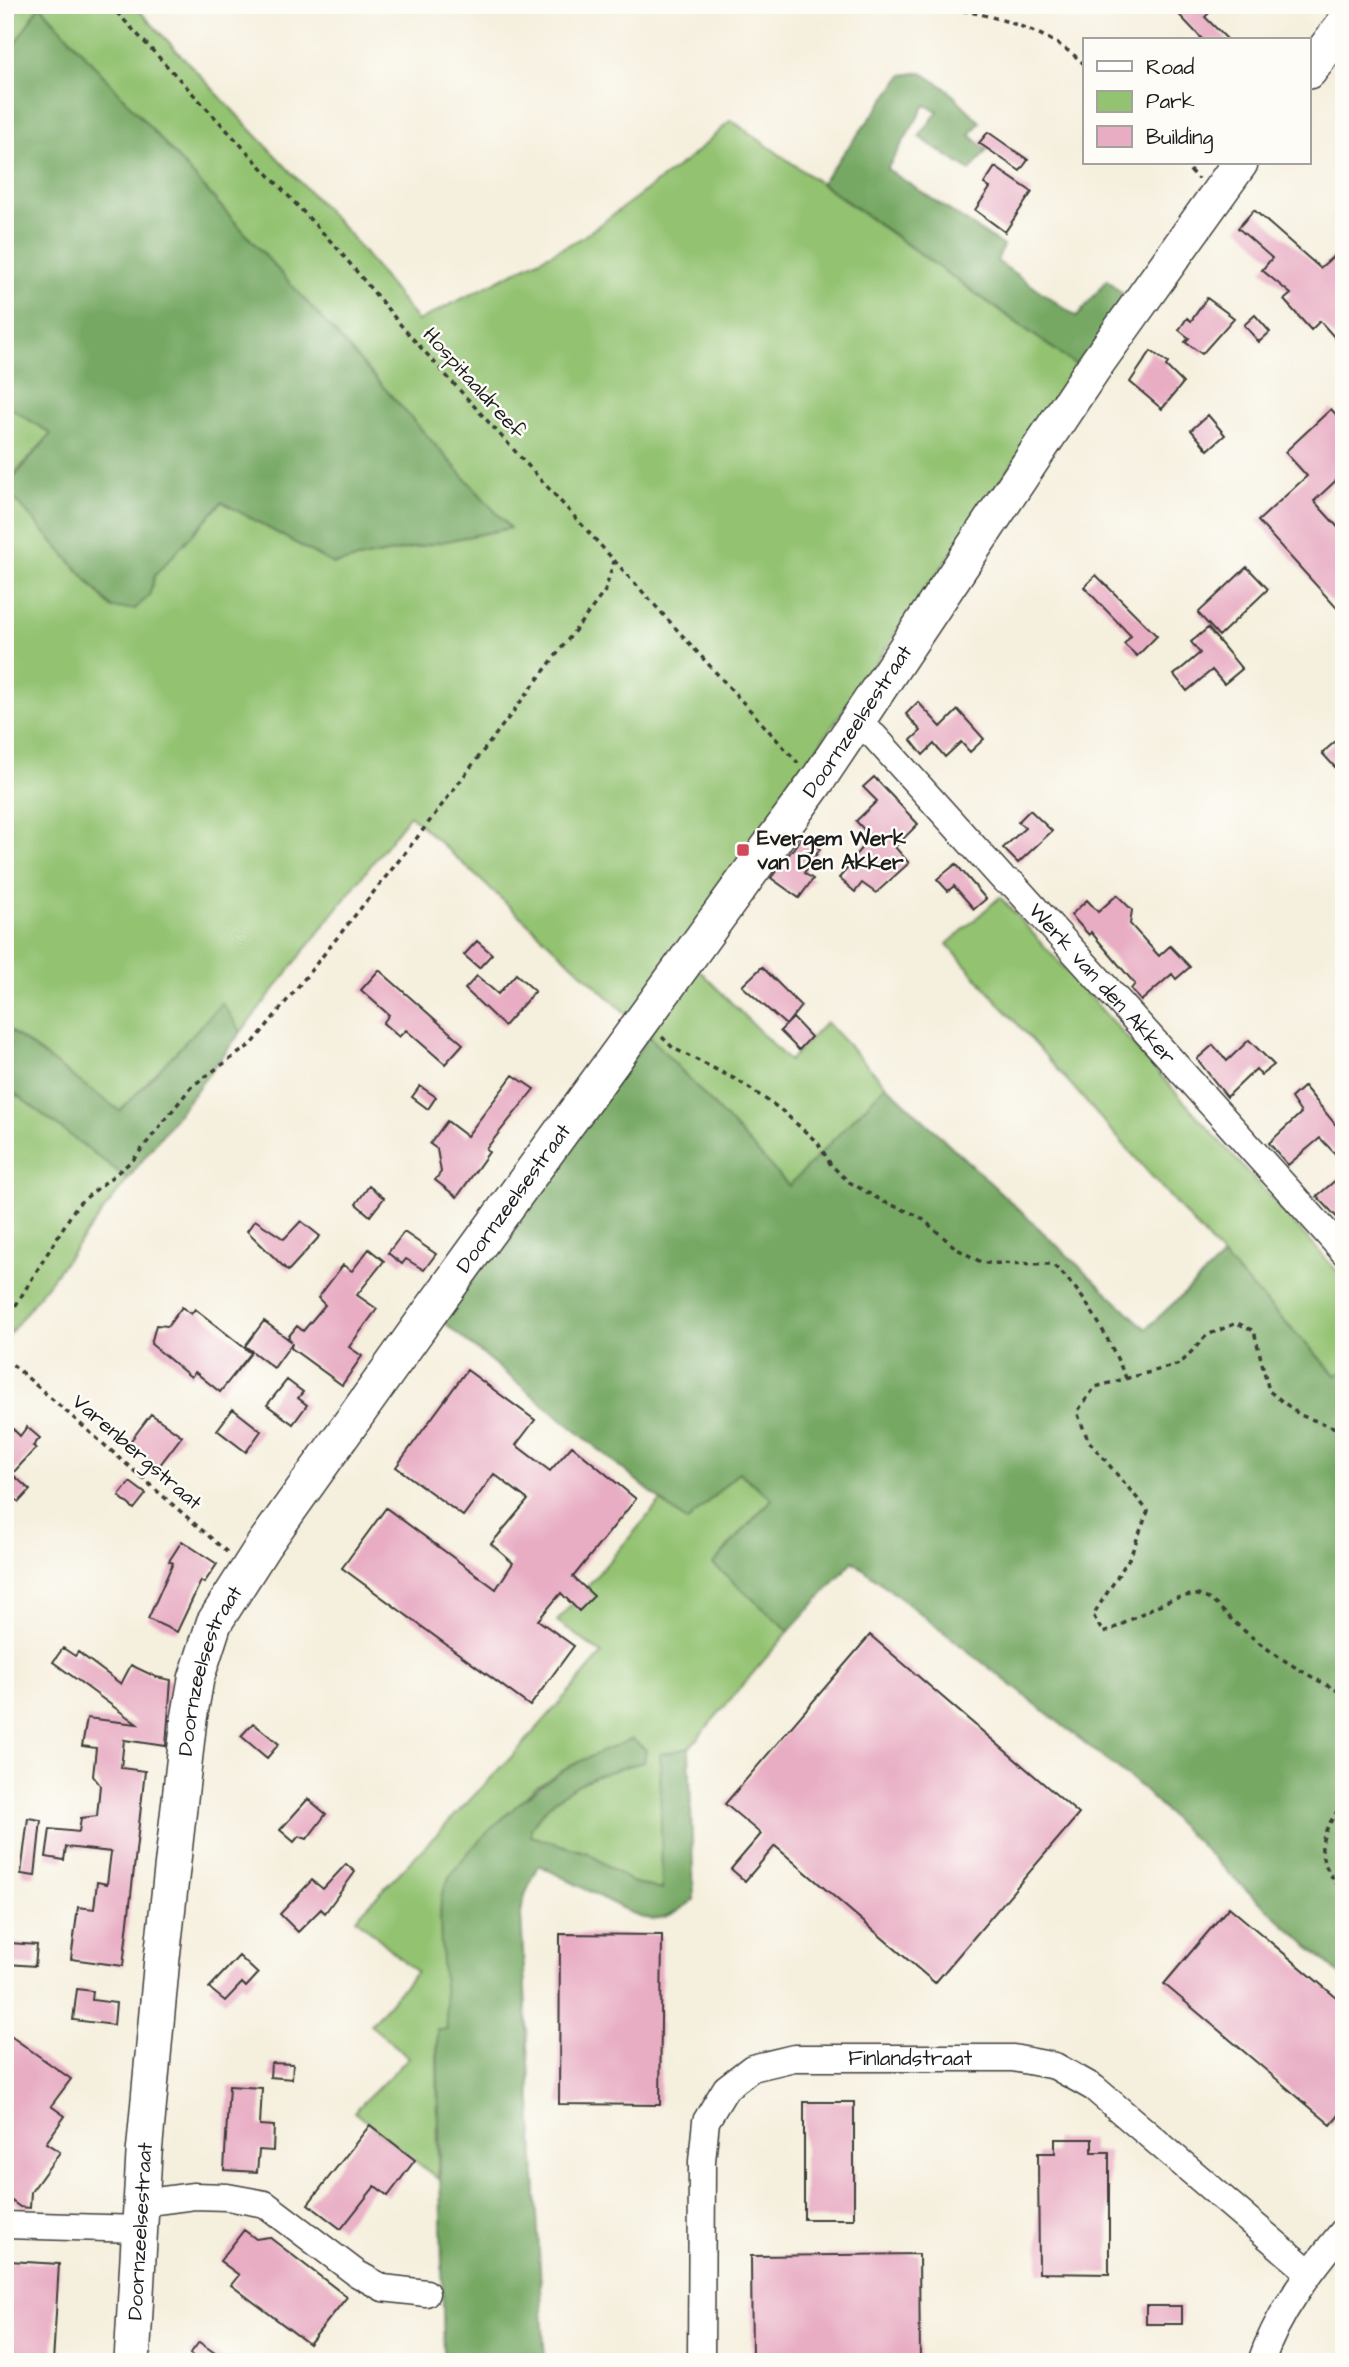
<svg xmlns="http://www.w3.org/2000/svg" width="1349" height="2367" font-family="'Architects Daughter',sans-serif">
	<rect width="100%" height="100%" fill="#fdfcf7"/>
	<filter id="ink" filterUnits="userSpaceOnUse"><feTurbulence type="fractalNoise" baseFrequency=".0143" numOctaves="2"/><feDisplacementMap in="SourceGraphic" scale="14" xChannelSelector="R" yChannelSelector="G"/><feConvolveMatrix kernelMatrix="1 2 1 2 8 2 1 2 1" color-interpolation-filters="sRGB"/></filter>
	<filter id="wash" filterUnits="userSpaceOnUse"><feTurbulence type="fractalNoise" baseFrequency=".00686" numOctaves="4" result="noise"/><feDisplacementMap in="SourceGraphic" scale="28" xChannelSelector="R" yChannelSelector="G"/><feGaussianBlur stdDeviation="1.57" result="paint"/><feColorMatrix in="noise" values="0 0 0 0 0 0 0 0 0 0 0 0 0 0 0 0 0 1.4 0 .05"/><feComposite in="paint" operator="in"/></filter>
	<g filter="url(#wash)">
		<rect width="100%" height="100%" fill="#f5efdd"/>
		<path fill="#93c271" stroke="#586f46" stroke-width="2" d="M5,5H134L349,234L418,321L580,239L691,157L731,120L1079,367L801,772L803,779L631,1018L410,815L241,1032L221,1004L120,1112L5,1027V488L112,608L149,596L155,575L222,502L333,564L510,528L41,6L5,60Z
			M5,404L51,434L5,484Z
			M1000,897L1344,1279V1370L1337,1376L1223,1257L947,944Z
			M698,969L789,1061L826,1022L886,1085L789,1187L649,1036Z
			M5,1086L128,1179L5,1340Z
			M738,1472L772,1498L713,1564L789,1631L689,1748L660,1754L663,1891L632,1882L588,1853L531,1836V1828C556,1787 600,1772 644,1762L645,1749L632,1739L573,1765L535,1788L480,1841L449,1878L441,1899L447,2029L437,2030L438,2179L354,2112L409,2057L370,2025L416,1972L356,1918L519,1749L602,1654L557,1621L661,1501L687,1522Z"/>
		<path fill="#76a863" stroke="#496240" stroke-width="2" d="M40,5L510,528L333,564L222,502L155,575L149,596L135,609L112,608L5,488L51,434L5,404V60Z
			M921,72L947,89L980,122L970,135L987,150L970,171L919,137L938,111L925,105L887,169L1003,246L997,261L1077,317L1107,280L1127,298L1079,367L821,183L903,75Z
			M222,1003L241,1032L128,1179L5,1086V1027L120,1111Z
			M649,1036L789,1186L886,1085L1146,1329L1223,1257L1336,1376L1344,1370V1978L1242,1886L1136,1783L853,1561L789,1631L713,1564L772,1499L739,1472L687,1522L442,1321Z
			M632,1739L646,1750L644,1762C600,1772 556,1787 531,1828V1836L588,1853L632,1882L662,1890L660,1754L689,1748L694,1900C675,1913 663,1923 639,1917L539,1865L524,1897L521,1914L545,2362L444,2360L437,2029H447C445,1989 438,1939 441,1900C445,1861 538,1783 573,1765C592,1755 613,1747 632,1739Z"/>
		<g id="blocks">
			<path fill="#e8acc3" d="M1170,5H1217L1205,17L1228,40H1203Z
				M988,132L1028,160L1020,171L979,143Z
				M995,167L1032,192L1005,232L975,210L990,188L984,184Z
				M1254,210L1320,268L1344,247V348L1320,321L1311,330L1284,300L1291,294L1262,270L1272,258L1238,228Z
				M1207,298L1234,318L1202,354L1185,342L1189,338L1179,330L1187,318L1191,321Z
				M1255,315L1270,332L1259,342L1244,325Z
				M1151,351L1168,363L1166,366L1183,383L1162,409L1130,382Z
				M1331,409L1344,423V473L1314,501L1344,534V616L1258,521L1307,476L1285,452Z
				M1208,415L1225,435L1208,450L1191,430Z
				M1247,567L1268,589L1219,636L1198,613Z
				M1096,575L1157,636L1137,656L1124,644L1131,636L1084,587Z
				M1208,628L1242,669L1224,684L1212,670L1187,691L1174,675L1200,653L1191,642Z
				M918,702L941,727L958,710L984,739L970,752L961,742L945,757L934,744L923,755L911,740L921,731L906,714Z
				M1344,734V777L1322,753Z
				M874,777L918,824L895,847L909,863L876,893L862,883L855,892L839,878L847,869L845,867L871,837L856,821L877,801L863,787Z
				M1030,810L1052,831L1018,863L1003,848L1025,828L1018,822Z
				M802,837L820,849L804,873L813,879L799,898L771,878Z
				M956,864L986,899L974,909L954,886L948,891L937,879Z
				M1117,895L1132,910L1130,924L1159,956L1170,946L1190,967L1176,979L1172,974L1141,1001L1131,989L1135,984L1091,932L1089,935L1071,915L1087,900L1098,912Z
				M477,941L492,954L479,968L464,955Z
				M762,967L801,1006L786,1025L742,986Z
				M379,970L463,1044L445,1064L406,1030L399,1037L383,1023L389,1015L361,990Z
				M516,974L535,991L504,1026L465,989L477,976L498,994Z
				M793,1018L811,1037L799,1050L780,1031Z
				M1249,1040L1274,1065L1261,1075L1256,1069L1227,1097L1197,1059L1213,1045L1227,1061Z
				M513,1075L534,1089L486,1149L489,1152L457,1197L435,1180L441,1172L437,1149L430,1144L447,1121L467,1136Z
				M420,1086L436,1097L428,1109L412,1097Z
				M1304,1086L1344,1135V1163L1320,1138L1288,1165L1269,1143L1301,1113L1291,1098Z
				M1344,1173V1225L1317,1196Z
				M369,1186L384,1198L370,1216L356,1204Z
				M255,1220L284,1239L301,1221L320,1236L288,1271L247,1231Z
				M404,1232L436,1254L424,1270L406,1259L402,1264L388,1253Z
				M369,1249L384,1261L357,1295L377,1309L349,1347L362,1356L342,1385L291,1348L292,1343L274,1368L245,1346L264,1321L292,1342L288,1337L297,1326L303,1331L325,1305L318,1298L343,1265L352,1271Z
				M182,1307L191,1314L195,1309L251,1353L220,1392L195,1372L191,1377L151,1344L156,1325L168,1326Z
				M467,1370L535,1420L516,1445L550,1471L572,1446L636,1499L573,1577L594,1596L579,1611L561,1593L538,1620L574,1646L530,1706L342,1568L386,1508L496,1589L513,1563L491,1544L528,1500L494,1474L463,1516L396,1467Z
				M287,1380L303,1392L298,1398L307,1405L293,1424L267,1405Z
				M233,1409L261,1431L246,1452L217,1430Z
				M151,1414L182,1436L159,1466L129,1443Z
				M27,1427L40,1438L33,1446L36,1448L12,1474L30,1490L19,1502L5,1491V1436L12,1428L20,1436Z
				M130,1482L146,1494L134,1509L119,1496Z
				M182,1541L217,1564L204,1583L201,1581L177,1632L148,1619L173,1563L169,1561Z
				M870,1635L1079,1814L935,1983L775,1846L745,1881L731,1869L761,1834L725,1804Z
				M63,1648L75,1656L78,1652L121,1684L131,1665L156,1677L171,1680L166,1746L124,1740L121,1768L145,1771L123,1966L71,1959L78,1907L94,1909L97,1882L107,1884L111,1852L66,1847L64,1860L46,1857L50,1829L79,1832L81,1818L97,1816L100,1785L93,1776L96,1748L82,1746L87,1718L137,1724L53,1662Z
				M253,1723L279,1744L267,1758L241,1736Z
				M308,1799L326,1814L307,1839L299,1836L294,1842L280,1830Z
				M28,1818L41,1820L35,1876L21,1874Z
				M346,1864L355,1872L325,1913L321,1909L298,1932L280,1914L312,1880L323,1889Z
				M1229,1907L1344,2004V2109L1331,2125L1164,1984Z
				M560,1934L662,1935L660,2105L559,2104Z
				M10,1943L37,1945L35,1966L8,1964Z
				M239,1956L258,1974L246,1987L242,1983L225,2001L209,1988Z
				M77,1989L93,1991L92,2000L116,2003L114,2025L73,2020Z
				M5,2032L71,2079L51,2106L65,2116L46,2143L60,2152L31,2192L30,2208L20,2207L5,2196Z
				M271,2063L293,2064L292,2079L270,2077Z
				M229,2086L262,2088L260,2125L274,2126L273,2151L259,2150L257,2172L224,2170Z
				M804,2102H854V2219H804Z
				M370,2125L415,2160L388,2196L375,2186L341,2229L308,2204Z
				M1055,2139H1092V2152H1109V2274L1039,2273L1038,2153H1055Z
				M244,2230L256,2239L269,2237L347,2297L309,2344L231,2285L239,2275L220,2261Z
				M919,2254L920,2362H752L751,2256Z
				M9,2261L59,2264L53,2362H5Z
				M1146,2306H1182V2324H1146Z
				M199,2342L228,2362H201L190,2354Z"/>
		</g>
	</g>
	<g filter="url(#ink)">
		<use href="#blocks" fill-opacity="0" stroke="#3d3c39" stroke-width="2"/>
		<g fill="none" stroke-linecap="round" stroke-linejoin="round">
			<g stroke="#3d3c39" stroke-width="29">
				<g id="minor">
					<path id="s1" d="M856,723L874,736L1004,880L1013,884L1344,1252"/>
					<path d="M141,2203L194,2196L227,2197L265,2204L356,2273L383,2288L426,2293"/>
					<path d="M5,2225L139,2229"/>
					<path id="s2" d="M701,2362L702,2161L706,2121L726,2088L752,2068L794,2058H1013L1055,2066L1094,2088L1309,2272"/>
					<path d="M1261,2362C1278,2312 1310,2271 1344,2230"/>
				</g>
			</g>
			<g stroke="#3d3c39" stroke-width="38">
				<g id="major">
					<path d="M1309,71L1344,24"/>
					<path id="s3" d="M132,2362L144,2154L162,1958L189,1719L196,1679L214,1623L263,1546L430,1312L819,778L1094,367L1240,163"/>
				</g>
			</g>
			<path stroke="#3d3c39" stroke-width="3.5" stroke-dasharray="5 5" stroke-linecap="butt" d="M110,5L337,248L405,330L798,763
				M923,5C976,10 1046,26 1085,65
				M1183,163L1198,179
				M662,1037L673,1048L737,1080L780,1109L818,1143L831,1165L849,1182L884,1202L919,1216L957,1249L983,1263L1052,1264C1086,1293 1108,1338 1127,1380
				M5,1323L77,1205L133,1160L192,1086L253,1043L416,839L605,591L614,561
				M5,1358L227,1552
				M1344,1431L1300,1415L1269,1391L1254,1331L1237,1323L1207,1335L1180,1364L1095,1387L1077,1412L1088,1440L1148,1511L1130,1557L1093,1615L1103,1633C1132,1622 1161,1598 1192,1595C1206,1593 1219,1607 1228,1616C1263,1650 1301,1672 1344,1694
				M1344,1802C1316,1839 1313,1857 1344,1892"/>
			<use href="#minor" stroke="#fff" stroke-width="26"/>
			<use href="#major" stroke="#fff" stroke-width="35"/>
		</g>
	</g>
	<rect fill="#d1495b" stroke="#fdfcf7" stroke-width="2.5" x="736" y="843" width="14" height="14" rx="3.5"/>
	<g text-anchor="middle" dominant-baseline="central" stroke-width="5" stroke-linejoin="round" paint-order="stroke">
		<g font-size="21" fill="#1c1c1c" stroke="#fdfcf7">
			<text transform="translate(474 383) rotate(48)">Hospitaaldreef</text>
			<text stroke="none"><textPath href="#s3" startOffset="1853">Doornzeelsestraat</textPath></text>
			<text stroke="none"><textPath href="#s1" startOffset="360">Werk van den Akker</textPath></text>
			<text stroke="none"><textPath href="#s3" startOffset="1265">Doornzeelsestraat</textPath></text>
			<text transform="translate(137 1452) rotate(41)">Varenbergstraat</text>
			<text stroke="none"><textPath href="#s3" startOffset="698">Doornzeelsestraat</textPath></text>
			<text stroke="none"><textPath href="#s2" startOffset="472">Finlandstraat</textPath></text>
			<text stroke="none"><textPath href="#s3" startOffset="131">Doornzeelsestraat</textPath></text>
		</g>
		<g font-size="21" font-weight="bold" fill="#1c1c1c" stroke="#fdfcf7" text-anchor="start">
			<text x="757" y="838">Evergem Werk<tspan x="757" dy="24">van Den Akker</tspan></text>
		</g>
	</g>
	<rect width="1349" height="2367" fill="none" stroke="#fdfcf7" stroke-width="28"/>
	<rect x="1083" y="38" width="228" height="126" fill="#fdfcf7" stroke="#a3a29f" stroke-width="2"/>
	<rect x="1097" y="61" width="35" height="10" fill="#ffffff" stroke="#a3a29f" stroke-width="2"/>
	<text x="1146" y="74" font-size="21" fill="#1c1c1c">Road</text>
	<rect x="1097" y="91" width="35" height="21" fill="#93c271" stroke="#a3a29f" stroke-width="2"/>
	<text x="1146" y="108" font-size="21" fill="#1c1c1c">Park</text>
	<rect x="1097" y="126" width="35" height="21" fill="#e8acc3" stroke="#a3a29f" stroke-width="2"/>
	<text x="1146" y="144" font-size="21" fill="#1c1c1c">Building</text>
</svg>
